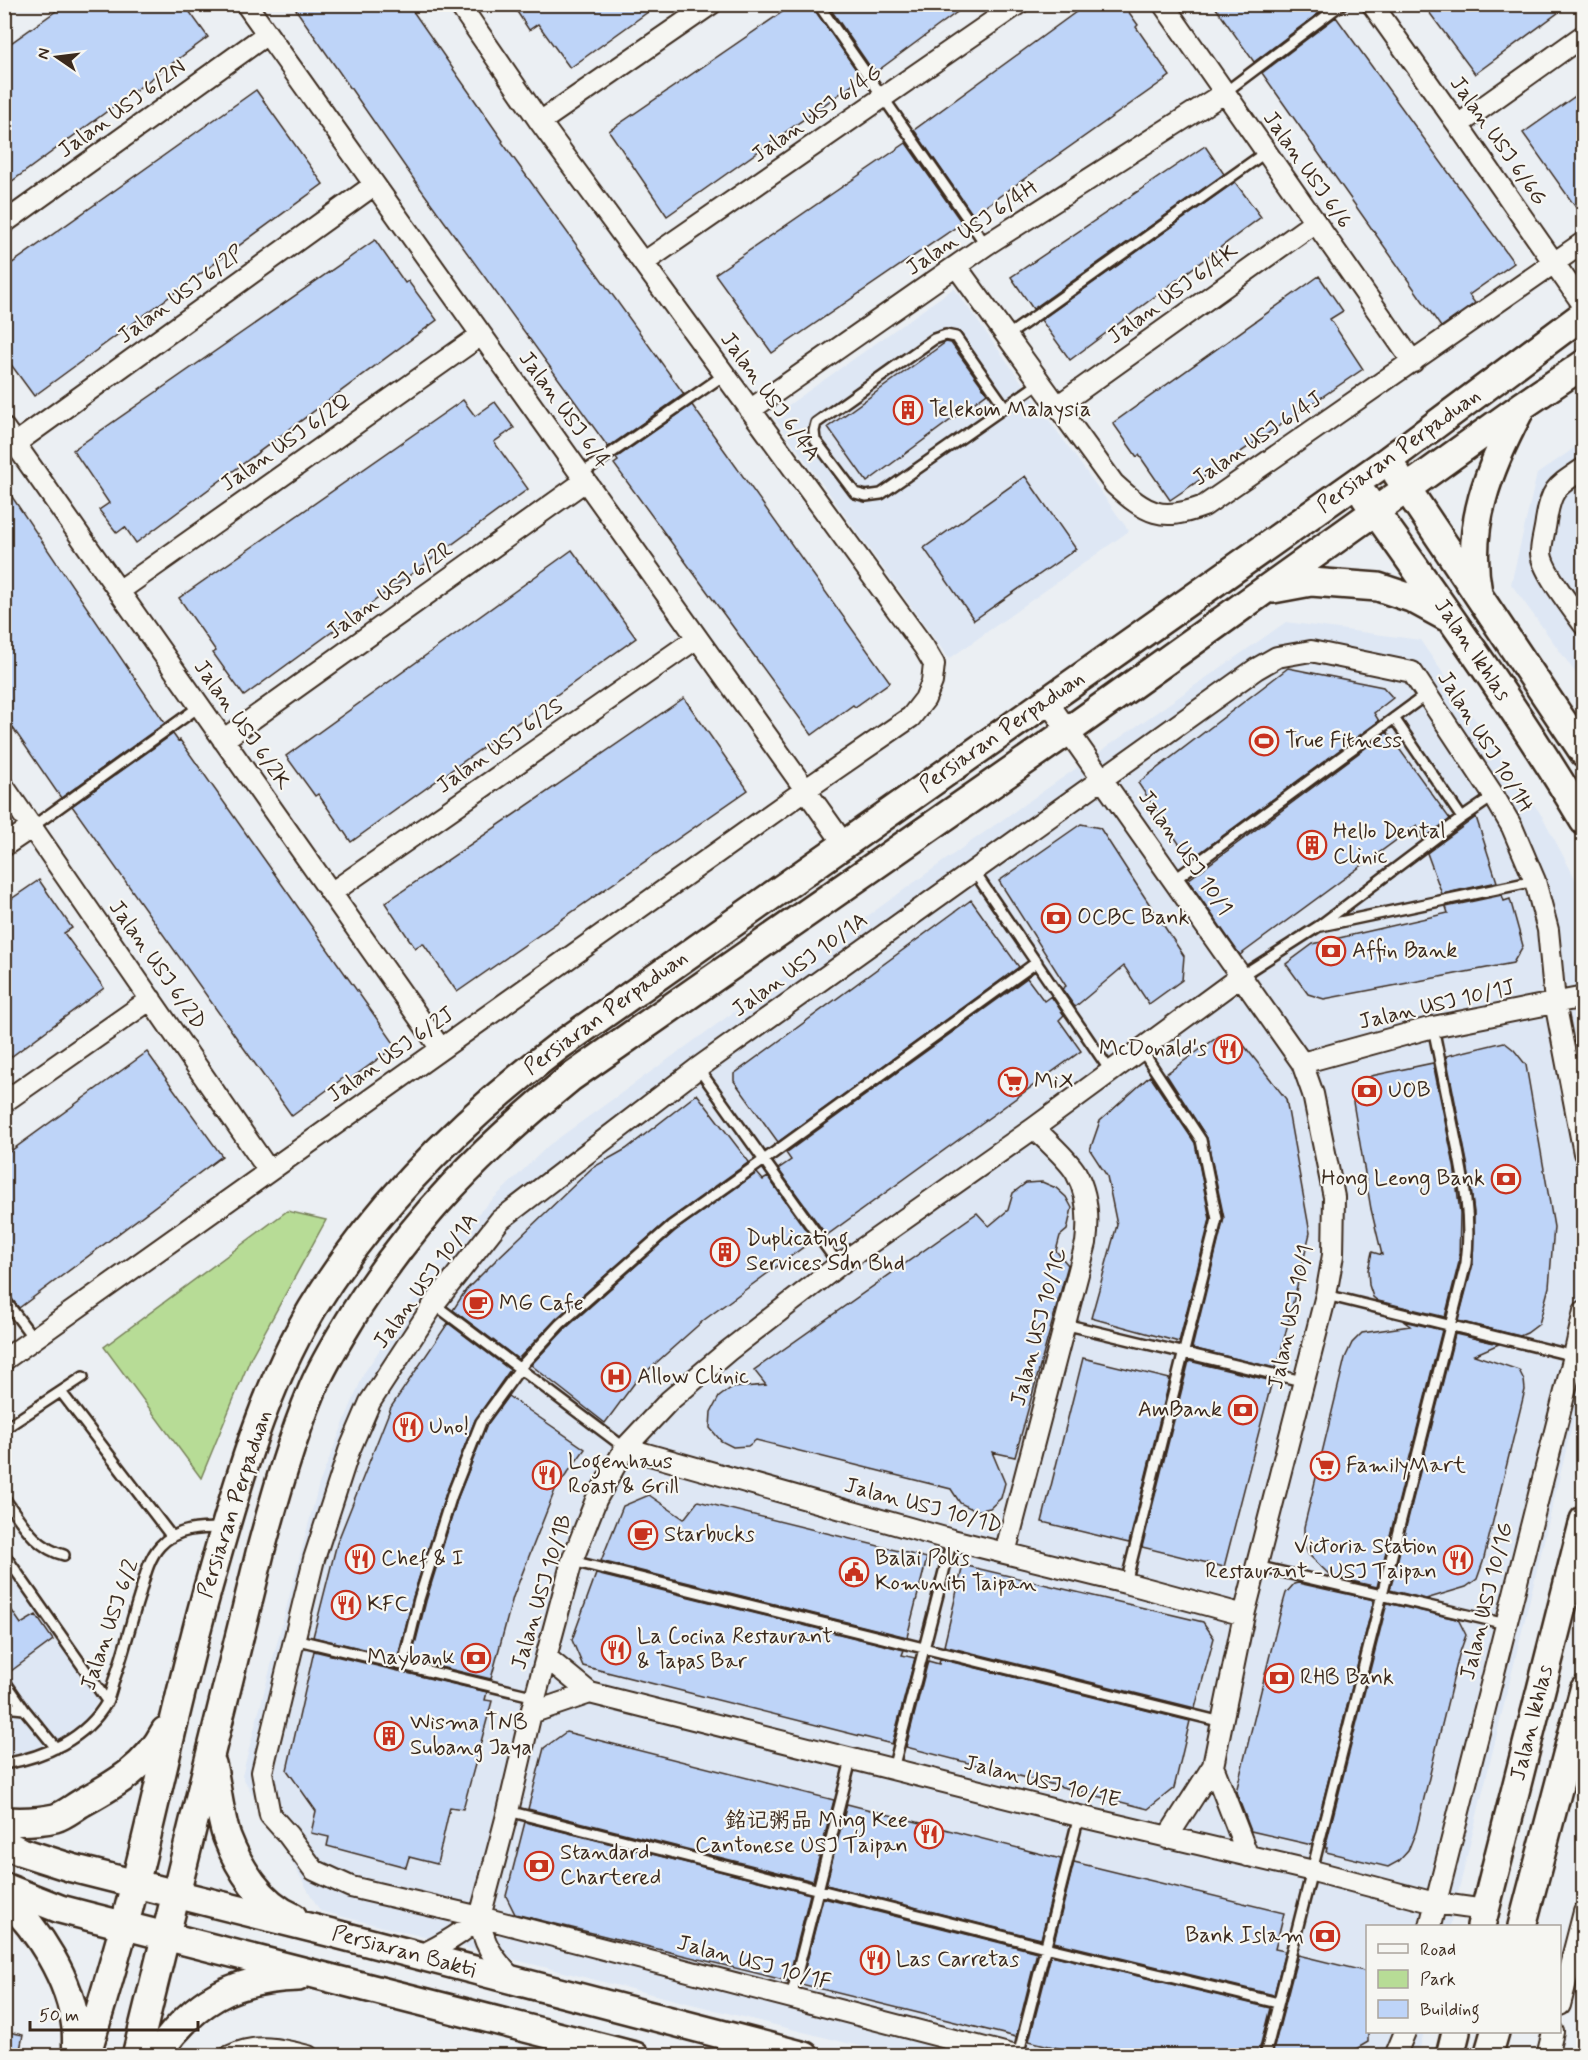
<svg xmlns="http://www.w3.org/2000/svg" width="1588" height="2060" font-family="Mynerve,'LXGW WenKai TC',sans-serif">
	<rect width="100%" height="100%" fill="#ebeff3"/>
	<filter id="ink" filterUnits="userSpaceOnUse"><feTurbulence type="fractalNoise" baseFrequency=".0167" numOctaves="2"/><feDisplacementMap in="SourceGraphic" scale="12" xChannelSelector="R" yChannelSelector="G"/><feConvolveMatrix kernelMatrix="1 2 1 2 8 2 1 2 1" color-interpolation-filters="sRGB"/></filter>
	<g filter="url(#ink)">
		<path fill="#dee7f4" d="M954,288L1129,531L949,659L773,416Z
			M1583,442V683L1511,584L1537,474Z
			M1286,622L1420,640L1542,816L1577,882L1583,906L1584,1377L1450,1926H1368V2032H1424L1418,2055H895L320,1911L242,1776L319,1484L364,1373L458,1233L549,1145L969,843Z
			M4,1563L100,1698L85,1720L57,1741L16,1755L5,1756Z"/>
		<path fill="#b7dc96" stroke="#79835a" stroke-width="1.5" d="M287,1211L326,1220L251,1357L201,1478L104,1347Z"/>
		<path fill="#bed4f8" stroke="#3b2a1e" stroke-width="1.5" d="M66,4H184L208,37L4,187V48Z
			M292,4H408L503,141L502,142L684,394L608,447L415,181Z
			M512,4H659L570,68L538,24L529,30Z
			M794,4H811L862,78L667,216L609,131Z
			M827,4H968L876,72L874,69L873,71Z
			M1087,4H1123L1138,25L1136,27L1170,76L973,215L914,130Z
			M1213,4H1327L1328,6L1254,62Z
			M1423,4H1570L1475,74Z
			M1336,17L1514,263L1469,295L1475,303L1441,327L1262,73Z
			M256,90L323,184L34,396L4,355V269Z
			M1584,90V219L1523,133Z
			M906,143L962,223L772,353L715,274Z
			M1205,146L1224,174L1033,309L1011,277Z
			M1235,182L1261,217L1070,360L1041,320Z
			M375,240L405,283L408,281L437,320L136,543L125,527L117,533L99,510L109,503L73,450Z
			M1319,276L1343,311L1330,319L1363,369L1170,500L1139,455L1137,457L1113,423Z
			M946,342L951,343L987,393L867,482L828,427Z
			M463,400L475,416L495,402L514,428L494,442L528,489L244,696L213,653L216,651L179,598Z
			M692,405L890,682L855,707L853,705L812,735L614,464L618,461L616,458Z
			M1025,476L1076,549L974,620L924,548Z
			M4,485L165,723L61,798L4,715Z
			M572,550L636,638L351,842L318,794L315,796L286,756Z
			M1288,668L1383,687L1393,698L1374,713L1379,721L1190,860L1138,783Z
			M684,698L748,790L457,992L423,943L415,948L385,903Z
			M1387,732L1450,819L1423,839L1417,825L1240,955L1188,880Z
			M173,734L178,741L180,740L396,1046L349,1080L346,1076L292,1116L72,806Z
			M1476,817L1497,882L1442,894L1427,853Z
			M1081,824L1100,828L1140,890L1184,956L1182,980L1149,1004L1124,966L1075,1007L1062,989L1066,986L999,881Z
			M39,880L72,928L64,933L104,988L4,1062V904Z
			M1502,895L1504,901L1510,899L1523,946L1513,963L1324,999L1308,994L1286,964L1313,944L1448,913L1446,907Z
			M971,900L1019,967L778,1142L734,1081V1074Z
			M1027,978L1044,1001L1051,996L1064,1015L1059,1020L1081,1051L827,1235L824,1232L778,1169L791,1160L786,1153Z
			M1219,1036L1239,1039L1286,1099L1310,1233L1278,1364L1276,1363L1275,1368L1192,1348L1224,1218L1207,1138L1166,1074Z
			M1504,1042L1514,1050L1526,1065L1554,1227L1549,1287L1539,1324L1527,1333L1520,1336L1458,1321L1473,1264L1474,1212L1467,1162L1446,1056Z
			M147,1052L222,1156L19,1308L4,1289V1156Z
			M1433,1063L1454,1165L1460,1213L1459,1262L1445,1317L1378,1301L1373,1297L1369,1285L1368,1270L1372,1252L1382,1255L1371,1209L1353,1102L1358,1088L1371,1076Z
			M1150,1076L1195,1143L1210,1219L1179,1342L1091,1318L1117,1225L1107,1176L1090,1150L1100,1121Z
			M697,1094L749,1162L667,1221L556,1319L518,1359L453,1310L466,1290L497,1259L592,1168L626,1149Z
			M757,1173L763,1180L768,1177L813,1240L704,1320L686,1336L636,1381L605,1423L531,1365L565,1329L675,1231Z
			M1042,1182L1056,1188L1066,1197L1072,1208L1067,1230L1060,1236L1056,1251L1068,1265L1015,1457L992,1452L1005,1483L1001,1498L990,1508L976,1511L960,1503L951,1489L756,1440L748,1446L733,1447L721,1441L710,1428L711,1412L719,1397L731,1388L766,1385L754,1370L977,1213L989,1226L1008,1210L1013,1193L1026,1183Z
			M1403,1321L1442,1330L1377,1587L1331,1576L1308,1554L1304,1543V1527L1345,1358L1352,1343L1362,1333L1410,1326Z
			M448,1323L510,1370L475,1420L446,1493L413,1597L398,1657L313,1637L337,1543L391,1407Z
			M1455,1334L1499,1344L1474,1355L1519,1370L1524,1380L1525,1390L1483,1562L1477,1579L1466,1587L1426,1599L1390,1590Z
			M1083,1358L1170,1379L1129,1543L1042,1522Z
			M1189,1361L1272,1381L1224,1567L1142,1547Z
			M508,1396L585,1449L555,1490L513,1597L491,1679L411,1660L426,1601L458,1497L487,1425Z
			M649,1495L684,1519L698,1501L927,1558L907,1637L601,1561L623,1506Z
			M963,1565L1203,1622L1214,1638L1195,1708L944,1646Z
			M596,1574L904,1650L902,1655L915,1658L892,1744L583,1666L572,1640Z
			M1298,1583L1374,1600L1312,1845L1251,1831L1236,1792L1280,1614L1286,1593L1294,1584Z
			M4,1599L21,1624L36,1615L53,1640L7,1674L4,1673Z
			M1387,1603L1456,1619L1459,1621L1466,1635L1459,1655L1416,1831L1408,1851L1399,1861L1388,1867L1326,1852L1327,1848H1325Z
			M314,1651L487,1692L485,1700L492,1701L463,1809L450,1807L437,1864L409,1857L406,1867L327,1846L329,1837L311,1833L316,1811L287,1770Z
			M940,1659L1190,1721L1174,1788L1148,1809L906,1747L928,1661L939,1664Z
			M566,1732L834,1800L813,1881L528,1809L544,1748Z
			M847,1804L1061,1859L1041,1939L826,1885Z
			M525,1822L810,1894L788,1981L515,1914L506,1896Z
			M1074,1862L1284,1913L1275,1949L1285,1951L1274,1995L1054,1942Z
			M823,1898L1037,1952L1016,2037L801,1984Z
			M1051,1955L1270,2008L1258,2055H1086L1029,2041Z
			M1298,1955L1368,1972V2042L1346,2055H1272Z
			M4,2031L23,2035L19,2055H4Z"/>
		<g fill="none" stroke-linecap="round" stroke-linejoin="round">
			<g stroke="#3b2a1e" stroke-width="14">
				<path id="lane" d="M818,4L986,245
					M1224,93L1342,4
					M1007,336L1266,152
					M1005,407L956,337L946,335L934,339L816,423L814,431L815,440L855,493L866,496L881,494L1041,382
					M581,474L724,375
					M1394,718L1462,818
					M32,827L200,706
					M973,870L1111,1072
					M1174,880L1427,694
					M1321,926L1535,881
					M1241,976L1319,926L1462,818L1494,796
					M698,1068L839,1265
					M1326,1295L1574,1356
					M4,1299L34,1339
					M434,1304L625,1448
					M1064,1324L1302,1381
					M61,1392L172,1537
					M4,1429L83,1377
					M4,1498C22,1522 34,1547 64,1555
					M4,1554L107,1701
					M572,1561L1222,1722
					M1256,1566L1506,1624
					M1126,1583L1217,1219L1201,1140L1141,1049
					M294,1639L536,1697
					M403,1665L419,1599L452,1495L481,1422L524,1363L560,1324L671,1226L764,1160L1037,962
					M4,1680L24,1709L56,1748
					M4,1707L24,1709
					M4,1764C44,1757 86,1739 107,1702C110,1695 112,1687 114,1680C124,1653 130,1625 139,1597C144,1580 148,1559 160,1546C176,1528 201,1528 223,1528
					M893,1769L952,1540
					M508,1811L1045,1947L1278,2003
					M791,1997L851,1760
					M1018,2056L1079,1816
					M1265,2056L1466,1263C1472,1217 1463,1175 1454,1131C1447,1096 1440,1061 1433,1027"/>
			</g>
			<g stroke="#3b2a1e" stroke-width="24">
				<path id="street" d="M246,4L844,844
					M1163,4L1413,362
					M1372,4L1458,125L1584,306
					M540,122L711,4
					M1458,125L1584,35
					M4,223L267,34
					M643,263L1018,4
					M956,266L1114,484C1147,514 1161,522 1204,506L1584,242
					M1059,405L1315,222
					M750,410L986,245L1224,93
					M4,428L441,1049
					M16,443L374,185
					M1584,468C1556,487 1551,488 1546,521C1545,531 1541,543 1541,553C1542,571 1573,609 1584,625
					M119,591L481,335
					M1047,701L1302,1063L1313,1094L1334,1197L1333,1255L1326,1295L1244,1615L1213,1766L1167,1838
					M223,740L585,481
					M4,787L269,1171
					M4,846L32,827
					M331,893L697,638
					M1302,1063L1433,1027L1584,997
					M4,1102L151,999
					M4,1360L805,790L911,717L925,699L932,682L934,664L924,647L540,122L459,4
					M625,1448L952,1540L1126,1583L1244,1615
					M1005,1553L1086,1243C1089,1219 1088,1194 1076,1173C1069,1160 1045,1139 1034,1128
					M546,1657L590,1693L1079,1816L1313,1871L1435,1903L1485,1910
					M531,1713L590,1693
					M1213,1766L1248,1856
					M1430,1926L1574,1356L1584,1311
					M419,1956C442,1945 462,1934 480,1917
					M513,1980C495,1959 482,1945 480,1917L508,1811L531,1713L572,1561L596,1500L625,1448L669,1401L728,1351L839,1265L1034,1128L1241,976
					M1560,2005L1584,1912
					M230,2056C256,2043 281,2049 308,2056
					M1016,2056L480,1917L351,1887L314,1870L288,1835L270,1815L262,1772L314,1559L349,1451L370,1402L434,1304L500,1220L698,1068L1256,669L1277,657L1311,651L1412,672L1494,796L1512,827L1535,881L1548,930L1555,1002L1584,1153
					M1395,2056L1405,2032
					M1547,2056L1553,2032"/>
			</g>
			<g stroke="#3b2a1e" stroke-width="32">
				<path id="secondary" d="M1397,474L1584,753
					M1365,497C1440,603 1517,709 1584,821
					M1273,589L1311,582L1378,587L1411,598L1446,617
					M1478,593C1465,526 1489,468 1520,410
					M212,1764C217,1785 220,1818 227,1837C239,1868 261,1904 293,1917
					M4,1821C22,1822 38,1822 55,1818C65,1815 74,1807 83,1802C117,1783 146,1767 165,1731
					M4,1843L19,1851L72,1868L336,1934L805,2056
					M4,1887L60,1909L87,1916L635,2056
					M4,1896C39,1931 70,1978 76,2028C77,2037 76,2046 77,2056
					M1481,1926L1584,1520
					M1522,1926L1584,1690
					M86,2056C103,1999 121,1942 135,1884C161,1782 182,1678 211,1577C237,1485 263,1391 312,1309C375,1205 463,1119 559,1046L1387,461L1584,314
					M136,2056L261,1549C276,1494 291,1440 313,1388C324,1362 340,1337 355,1312C416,1216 483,1149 570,1078L1068,731L1522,406L1584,364
					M156,2056C193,2001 232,1979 298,1977
					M1450,2056L1456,2032
					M1488,2056L1495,2032"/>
			</g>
			<use href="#lane" stroke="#f6f6f2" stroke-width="9"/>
			<use href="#street" stroke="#f6f6f2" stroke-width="20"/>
			<use href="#secondary" stroke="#f6f6f2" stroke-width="27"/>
		</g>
	</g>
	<defs>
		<g id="building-ring" transform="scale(1.5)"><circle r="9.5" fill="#f6f6f2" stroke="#c8321e" stroke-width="1.5"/><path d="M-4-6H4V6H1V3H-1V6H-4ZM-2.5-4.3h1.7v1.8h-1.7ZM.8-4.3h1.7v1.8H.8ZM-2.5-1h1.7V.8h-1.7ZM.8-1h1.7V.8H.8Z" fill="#c8321e"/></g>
		<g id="stadium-ring" transform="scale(1.5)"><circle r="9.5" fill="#f6f6f2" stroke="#c8321e" stroke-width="1.5"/><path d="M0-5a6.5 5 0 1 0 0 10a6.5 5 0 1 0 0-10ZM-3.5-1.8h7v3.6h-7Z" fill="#c8321e"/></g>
		<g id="bank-ring" transform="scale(1.5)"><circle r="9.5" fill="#f6f6f2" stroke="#c8321e" stroke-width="1.5"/><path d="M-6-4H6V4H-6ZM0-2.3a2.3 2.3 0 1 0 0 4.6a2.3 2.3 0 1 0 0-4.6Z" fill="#c8321e"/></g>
		<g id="restaurant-ring" transform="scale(1.5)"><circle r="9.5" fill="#f6f6f2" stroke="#c8321e" stroke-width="1.5"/><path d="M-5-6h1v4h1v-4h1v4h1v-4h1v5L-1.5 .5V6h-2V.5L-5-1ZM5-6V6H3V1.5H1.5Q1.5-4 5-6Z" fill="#c8321e"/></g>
		<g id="supermarket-ring" transform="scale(1.5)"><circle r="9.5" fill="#f6f6f2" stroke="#c8321e" stroke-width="1.5"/><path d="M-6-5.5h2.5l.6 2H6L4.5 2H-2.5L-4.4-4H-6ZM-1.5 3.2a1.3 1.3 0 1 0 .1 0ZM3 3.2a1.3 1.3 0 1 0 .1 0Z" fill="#c8321e"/></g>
		<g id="cafe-ring" transform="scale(1.5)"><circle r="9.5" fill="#f6f6f2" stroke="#c8321e" stroke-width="1.5"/><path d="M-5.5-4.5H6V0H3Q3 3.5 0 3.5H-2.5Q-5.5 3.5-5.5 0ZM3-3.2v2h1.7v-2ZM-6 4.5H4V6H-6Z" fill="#c8321e"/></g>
		<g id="hospital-ring" transform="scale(1.5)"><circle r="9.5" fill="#f6f6f2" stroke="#c8321e" stroke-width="1.5"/><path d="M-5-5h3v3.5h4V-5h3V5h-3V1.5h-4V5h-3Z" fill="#c8321e"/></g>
		<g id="civic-ring" transform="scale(1.5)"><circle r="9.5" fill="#f6f6f2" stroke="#c8321e" stroke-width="1.5"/><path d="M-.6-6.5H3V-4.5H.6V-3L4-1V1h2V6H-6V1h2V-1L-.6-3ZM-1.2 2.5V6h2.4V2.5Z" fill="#c8321e"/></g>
	</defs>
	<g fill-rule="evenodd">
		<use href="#building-ring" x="908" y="410"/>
		<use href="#stadium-ring" x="1264" y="741"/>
		<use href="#building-ring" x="1312" y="845"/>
		<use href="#bank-ring" x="1056" y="918"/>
		<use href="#bank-ring" x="1331" y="951"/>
		<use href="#restaurant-ring" x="1228" y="1049"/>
		<use href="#supermarket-ring" x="1013" y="1082"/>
		<use href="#bank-ring" x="1367" y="1091"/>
		<use href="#bank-ring" x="1506" y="1179"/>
		<use href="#building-ring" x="725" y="1252"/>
		<use href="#cafe-ring" x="478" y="1304"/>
		<use href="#hospital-ring" x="616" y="1377"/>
		<use href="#bank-ring" x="1243" y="1410"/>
		<use href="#restaurant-ring" x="408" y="1427"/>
		<use href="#supermarket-ring" x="1325" y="1466"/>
		<use href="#restaurant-ring" x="547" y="1475"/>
		<use href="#cafe-ring" x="643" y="1535"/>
		<use href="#restaurant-ring" x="360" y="1559"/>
		<use href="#restaurant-ring" x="1458" y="1560"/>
		<use href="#civic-ring" x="854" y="1572"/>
		<use href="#restaurant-ring" x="346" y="1605"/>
		<use href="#restaurant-ring" x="616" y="1650"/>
		<use href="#bank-ring" x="476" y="1658"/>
		<use href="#bank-ring" x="1279" y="1678"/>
		<use href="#building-ring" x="389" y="1736"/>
		<use href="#restaurant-ring" x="929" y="1834"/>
		<use href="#bank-ring" x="539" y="1866"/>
		<use href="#bank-ring" x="1325" y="1936"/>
		<use href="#restaurant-ring" x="875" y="1960"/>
	</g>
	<g text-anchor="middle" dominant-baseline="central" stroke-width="4.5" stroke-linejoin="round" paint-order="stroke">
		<g font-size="22" fill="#3b2a1e" stroke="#f6f6f2">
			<text transform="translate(122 109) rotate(-36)">Jalan USJ 6/2N</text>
			<text transform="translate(817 114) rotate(-35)">Jalan USJ 6/4G</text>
			<text transform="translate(1498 141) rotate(55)">Jalan USJ 6/6G</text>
			<text transform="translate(1307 170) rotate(55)">Jalan USJ 6/6</text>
			<text transform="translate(972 228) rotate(-34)">Jalan USJ 6/4H</text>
			<text transform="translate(1173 294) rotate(-36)">Jalan USJ 6/4K</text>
			<text transform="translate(181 295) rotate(-36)">Jalan USJ 6/2P</text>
			<text transform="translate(770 397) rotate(54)">Jalan USJ 6/4A</text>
			<text transform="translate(564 410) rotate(54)">Jalan USJ 6/4</text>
			<text transform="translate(1258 439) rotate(-34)">Jalan USJ 6/4J</text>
			<text transform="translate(286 443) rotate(-35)">Jalan USJ 6/2Q</text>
			<text transform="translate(1399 451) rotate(-36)">Persiaran Perpaduan</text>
			<text transform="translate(390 591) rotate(-36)">Jalan USJ 6/2R</text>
			<text transform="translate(1472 650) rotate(56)">Jalan Ikhlas</text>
			<text transform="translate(242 725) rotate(55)">Jalan USJ 6/2K</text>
			<text transform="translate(1002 732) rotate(-35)">Persiaran Perpaduan</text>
			<text transform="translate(1485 742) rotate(58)">Jalan USJ 10/1H</text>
			<text transform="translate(500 746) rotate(-35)">Jalan USJ 6/2S</text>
			<text transform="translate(1185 853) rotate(55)">Jalan USJ 10/1</text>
			<text transform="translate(157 965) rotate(55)">Jalan USJ 6/2D</text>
			<text transform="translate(800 965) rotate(-36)">Jalan USJ 10/1A</text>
			<text transform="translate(1437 1005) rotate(-13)">Jalan USJ 10/1J</text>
			<text transform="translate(606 1013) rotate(-36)">Persiaran Perpaduan</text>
			<text transform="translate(391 1055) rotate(-35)">Jalan USJ 6/2J</text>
			<text transform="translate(426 1281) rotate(-54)">Jalan USJ 10/1A</text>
			<text transform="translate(1291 1317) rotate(-78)">Jalan USJ 10/1</text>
			<text transform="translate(1039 1327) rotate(-75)">Jalan USJ 10/1C</text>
			<text transform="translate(235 1504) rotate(-72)">Persiaran Perpaduan</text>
			<text transform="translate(923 1506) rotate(15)">Jalan USJ 10/1D</text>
			<text transform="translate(542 1592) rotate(-73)">Jalan USJ 10/1B</text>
			<text transform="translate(1487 1601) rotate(-76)">Jalan USJ 10/1G</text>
			<text transform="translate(110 1625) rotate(-71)">Jalan USJ 6/2</text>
			<text transform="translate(1532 1723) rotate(-76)">Jalan Ikhlas</text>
			<text transform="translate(1042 1782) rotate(14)">Jalan USJ 10/1E</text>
			<text transform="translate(404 1952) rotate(15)">Persiaran Bakti</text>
			<text transform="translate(754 1963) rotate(15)">Jalan USJ 10/1F</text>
		</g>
		<g font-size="22" fill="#3b2a1e" stroke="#f6f6f2" text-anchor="start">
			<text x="929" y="410">Telekom Malaysia</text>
			<text x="1285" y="741">True Fitness</text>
			<text x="1333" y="832">Hello Dental<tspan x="1333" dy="25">Clinic</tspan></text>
			<text x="1077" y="918">OCBC Bank</text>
			<text x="1352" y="951">Affin Bank</text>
			<text x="1207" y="1049" text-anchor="end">McDonald's</text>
			<text x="1034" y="1082">MiX</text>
			<text x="1388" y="1091">UOB</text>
			<text x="1485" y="1179" text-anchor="end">Hong Leong Bank</text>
			<text x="746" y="1239">Duplicating<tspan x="746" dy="25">Services Sdn Bhd</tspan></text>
			<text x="499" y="1304">MG Cafe</text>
			<text x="637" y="1377">Allow Clinic</text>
			<text x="1222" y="1410" text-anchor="end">AmBank</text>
			<text x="429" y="1427">Uno!</text>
			<text x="568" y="1462">Logenhaus<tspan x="568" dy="25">Roast &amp; Grill</tspan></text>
			<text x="1346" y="1466">FamilyMart</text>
			<text x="664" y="1535">Starbucks</text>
			<text x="1437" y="1547" text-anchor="end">Victoria Station<tspan x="1437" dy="25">Restaurant - USJ Taipan</tspan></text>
			<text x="381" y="1559">Chef &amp; I</text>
			<text x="875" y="1559">Balai Polis<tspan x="875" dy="25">Komuniti Taipan</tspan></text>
			<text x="367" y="1605">KFC</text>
			<text x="637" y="1637">La Cocina Restaurant<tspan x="637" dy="25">&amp; Tapas Bar</tspan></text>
			<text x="455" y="1658" text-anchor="end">Maybank</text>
			<text x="1300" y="1678">RHB Bank</text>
			<text x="410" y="1723">Wisma TNB<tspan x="410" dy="25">Subang Jaya</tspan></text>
			<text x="908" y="1821" text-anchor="end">銘记粥品 Ming Kee<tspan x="908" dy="25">Cantonese USJ Taipan</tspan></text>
			<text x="560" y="1853">Standard<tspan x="560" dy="25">Chartered</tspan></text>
			<text x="1304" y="1936" text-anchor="end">Bank Islam</text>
			<text x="896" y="1960">Las Carretas</text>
		</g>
	</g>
	<rect width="1588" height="2060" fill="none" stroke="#f6f6f2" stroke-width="24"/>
	<rect x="12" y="12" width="1564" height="2036" fill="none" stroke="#3b2a1e" stroke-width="2" filter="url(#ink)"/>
	<rect x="1366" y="1925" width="195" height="108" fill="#f6f6f2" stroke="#aba49d" stroke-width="1.5"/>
	<rect x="1378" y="1944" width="30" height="9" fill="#f6f6f2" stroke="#aba49d" stroke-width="1.5"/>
	<text x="1420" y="1955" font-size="18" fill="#3b2a1e">Road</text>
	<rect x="1378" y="1970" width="30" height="18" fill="#b7dc96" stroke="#aba49d" stroke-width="1.5"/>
	<text x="1420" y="1985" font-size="18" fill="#3b2a1e">Park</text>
	<rect x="1378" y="2000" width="30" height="18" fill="#bed4f8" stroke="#aba49d" stroke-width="1.5"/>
	<text x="1420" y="2015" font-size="18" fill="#3b2a1e">Building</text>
	<g transform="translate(57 57) rotate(284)" stroke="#f6f6f2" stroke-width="4.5" paint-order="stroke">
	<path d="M0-4.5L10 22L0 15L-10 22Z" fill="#3b2a1e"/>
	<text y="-9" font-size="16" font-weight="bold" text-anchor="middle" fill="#3b2a1e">N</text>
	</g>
	<path d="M30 2021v9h168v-9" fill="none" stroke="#3b2a1e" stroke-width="3"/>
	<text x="39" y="2021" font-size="18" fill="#3b2a1e" stroke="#f6f6f2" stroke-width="4.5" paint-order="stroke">50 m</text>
</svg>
